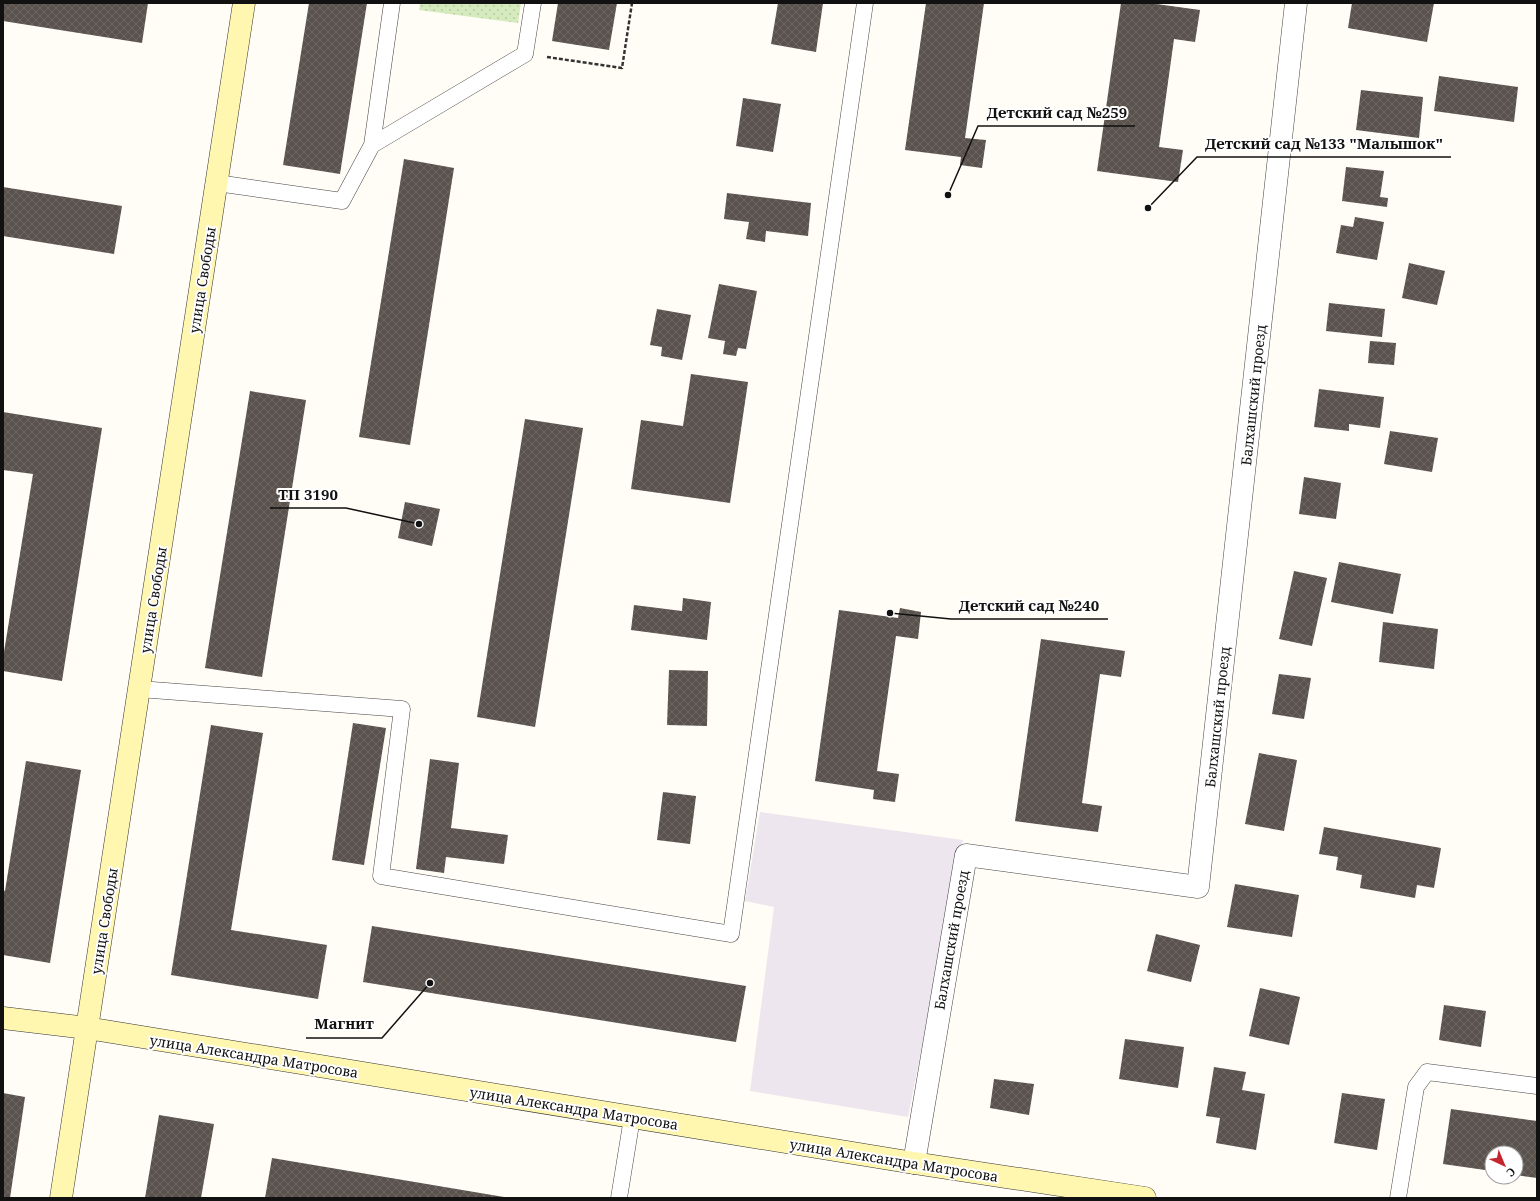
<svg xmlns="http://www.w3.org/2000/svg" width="1540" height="1201" font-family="'Noto Serif',serif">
	<defs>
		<pattern id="park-dots" width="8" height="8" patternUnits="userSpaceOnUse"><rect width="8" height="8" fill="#d5ebbd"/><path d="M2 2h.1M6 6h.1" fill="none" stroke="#b6c8a1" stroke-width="1.8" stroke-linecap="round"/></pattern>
		<pattern id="building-cross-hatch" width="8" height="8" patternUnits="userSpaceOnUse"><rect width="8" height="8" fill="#5a524d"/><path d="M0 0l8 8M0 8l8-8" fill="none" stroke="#6d6662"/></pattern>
	</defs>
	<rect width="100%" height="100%" fill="#fffdf5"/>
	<path fill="#eee6ef" d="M760,812L963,840L908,1117L750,1091L774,907L745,901Z"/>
	<path fill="url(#park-dots)" d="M420,3H521L518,23L419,10Z"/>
	<path fill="url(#building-cross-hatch)" d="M3,3H148L142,43L3,21Z
		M309,3H367L340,174L283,165Z
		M558,3H617L609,50L552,41Z
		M778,3H823L816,52L771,44Z
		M926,3H984L965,138L986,140L982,168L960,165L961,157L905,150Z
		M1121,3H1149L1200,10L1195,42L1174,39L1159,147L1183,150L1178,182L1097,171Z
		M1352,3H1434L1427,42L1348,28Z
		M1439,76L1518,87L1514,122L1434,111Z
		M1361,90L1423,97L1419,138L1356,130Z
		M743,98L781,104L773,152L736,146Z
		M404,159L454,168L410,445L359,437Z
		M1346,167L1384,171L1380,197L1388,198L1387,207L1342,201Z
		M3,187L122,206L114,254L3,236Z
		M727,193L811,203L808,236L766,231L765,242L746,239L749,222L724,219Z
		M1355,217L1384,222L1377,260L1336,253L1341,225L1353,227Z
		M1409,263L1445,271L1437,305L1402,298Z
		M719,284L757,291L746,349L738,348L736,356L723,354L725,341L708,338Z
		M1329,303L1385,309L1382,337L1326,331Z
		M657,309L691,315L682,360L661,356L662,347L650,345Z
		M1370,341L1396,343L1394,365L1368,363Z
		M691,374L748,382L730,503L631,489L641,420L683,426Z
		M1319,389L1384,397L1380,428L1349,424V431L1314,427Z
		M250,391L306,400L262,677L205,668Z
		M3,412L102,428L62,681L3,671V658L33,474L3,470Z
		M525,419L583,428L535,727L477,717Z
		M1390,431L1438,438L1432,472L1384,464Z
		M1304,477L1341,483L1336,519L1299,514Z
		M405,502L440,509L432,546L398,538Z
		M1339,562L1401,574L1393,614L1331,602Z
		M1294,571L1327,578L1312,646L1279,639Z
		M683,598L711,602L707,640L631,630L634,605L682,611Z
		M900,608L921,612L918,639L896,636L877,771L899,774L895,802L873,799L874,790L815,781L839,610L898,618Z
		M1383,622L1438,629L1434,669L1379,662Z
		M1041,639L1125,651L1121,677L1100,674L1082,803L1102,806L1098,832L1015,821Z
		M669,670L708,671L707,726L667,725Z
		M1279,674L1311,678L1304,719L1272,714Z
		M353,723L386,728L364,865L332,860Z
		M211,725L263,733L231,930L327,945L318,999L171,975Z
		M1259,753L1297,760L1284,831L1245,824Z
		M430,759L459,763L451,828L508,835L504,864L446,857L444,873L416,869Z
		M26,761L81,770L50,963L3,955V890L5,891Z
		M663,792L696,796L690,844L657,840Z
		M1324,827L1441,848L1434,888L1417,885L1415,898L1360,888L1362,875L1336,870L1338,857L1319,854Z
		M1235,884L1299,895L1292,937L1227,927Z
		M372,926L746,986L736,1042L363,982Z
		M1156,934L1200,945L1191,982L1147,971Z
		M1260,988L1300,997L1289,1045L1249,1036Z
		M1444,1005L1486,1011L1481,1047L1439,1040Z
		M1125,1039L1184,1047L1178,1088L1119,1079Z
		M1214,1067L1246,1072L1242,1090L1265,1094L1256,1150L1216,1143L1220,1118L1206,1116Z
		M994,1079L1034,1084L1029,1115L990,1108Z
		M3,1093L25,1097L10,1198H3Z
		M1342,1093L1385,1099L1377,1150L1334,1143Z
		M1451,1109L1537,1121V1178L1516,1175V1153H1492V1171L1443,1164Z
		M159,1115L214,1124L201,1198H145Z
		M272,1158L504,1197V1198H265Z"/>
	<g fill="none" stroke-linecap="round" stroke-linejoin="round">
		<g stroke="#444" stroke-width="17">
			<path id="lane" d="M372,145L392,3
				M217,183L342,201L372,145L525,54L533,3
				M139,689L402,709L381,876L731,934L865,3
				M619,1198L632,1118
				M1398,1198L1416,1087L1427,1072L1537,1086"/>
		</g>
		<g stroke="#444" stroke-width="23">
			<path id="street" d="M914,1163L966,855L1198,887L1296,3"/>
		</g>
		<g stroke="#333" stroke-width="23">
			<path id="secondary" d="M3,1018L87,1028L914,1163L1145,1198
				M61,1198L244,3"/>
		</g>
		<path stroke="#333" stroke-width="2.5" stroke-dasharray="4 2" stroke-linecap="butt" d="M547,57L622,68L632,3"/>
		<use href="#lane" stroke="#fff" stroke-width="16"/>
		<use href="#street" stroke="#fff" stroke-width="22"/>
		<use href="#secondary" stroke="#fff6b0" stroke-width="22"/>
	</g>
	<g text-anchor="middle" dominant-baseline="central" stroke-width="4" stroke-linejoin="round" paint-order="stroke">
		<g font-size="14" fill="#111" stroke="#fff">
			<text transform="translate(202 280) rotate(-81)">улица Свободы</text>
			<text transform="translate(1253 395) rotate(-84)">Балхашский проезд</text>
			<text transform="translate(153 600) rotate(-81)">улица Свободы</text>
			<text transform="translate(1217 717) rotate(-84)">Балхашский проезд</text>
			<text transform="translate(104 921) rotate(-81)">улица Свободы</text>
			<text transform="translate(951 940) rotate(-80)">Балхашский проезд</text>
			<text transform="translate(254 1056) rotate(9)">улица Александра Матросова</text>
			<text transform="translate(574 1108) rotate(9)">улица Александра Матросова</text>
			<text transform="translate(894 1160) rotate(9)">улица Александра Матросова</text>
		</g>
	</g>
	<path fill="none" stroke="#111" stroke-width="1.5" d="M948 195L978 126H1135M1148 208L1197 157H1451M419 524L346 508H270M890 613L951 619H1108M430 983L382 1038H306"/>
	<g fill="#111" stroke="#fff" stroke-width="1.5">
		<circle cx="948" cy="195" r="4"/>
		<circle cx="1148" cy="208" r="4"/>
		<circle cx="419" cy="524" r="4"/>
		<circle cx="890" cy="613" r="4"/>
		<circle cx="430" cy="983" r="4"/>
	</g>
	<g font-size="15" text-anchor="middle" font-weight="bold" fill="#111" stroke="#fff" stroke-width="4" stroke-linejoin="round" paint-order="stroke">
		<text x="1057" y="118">Детский сад №259</text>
		<text x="1324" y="149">Детский сад №133 "Малышок"</text>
		<text x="308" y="500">ТП 3190</text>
		<text x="1029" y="611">Детский сад №240</text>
		<text x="344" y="1029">Магнит</text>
	</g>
	<rect width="1540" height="1201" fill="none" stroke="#111111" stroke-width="8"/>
	<g transform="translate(1504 1165) rotate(136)"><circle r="19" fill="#ffffff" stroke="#a0a0a0"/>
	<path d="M0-3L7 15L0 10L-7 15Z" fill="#c4262e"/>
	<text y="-6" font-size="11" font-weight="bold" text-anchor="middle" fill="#111111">С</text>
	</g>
</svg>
